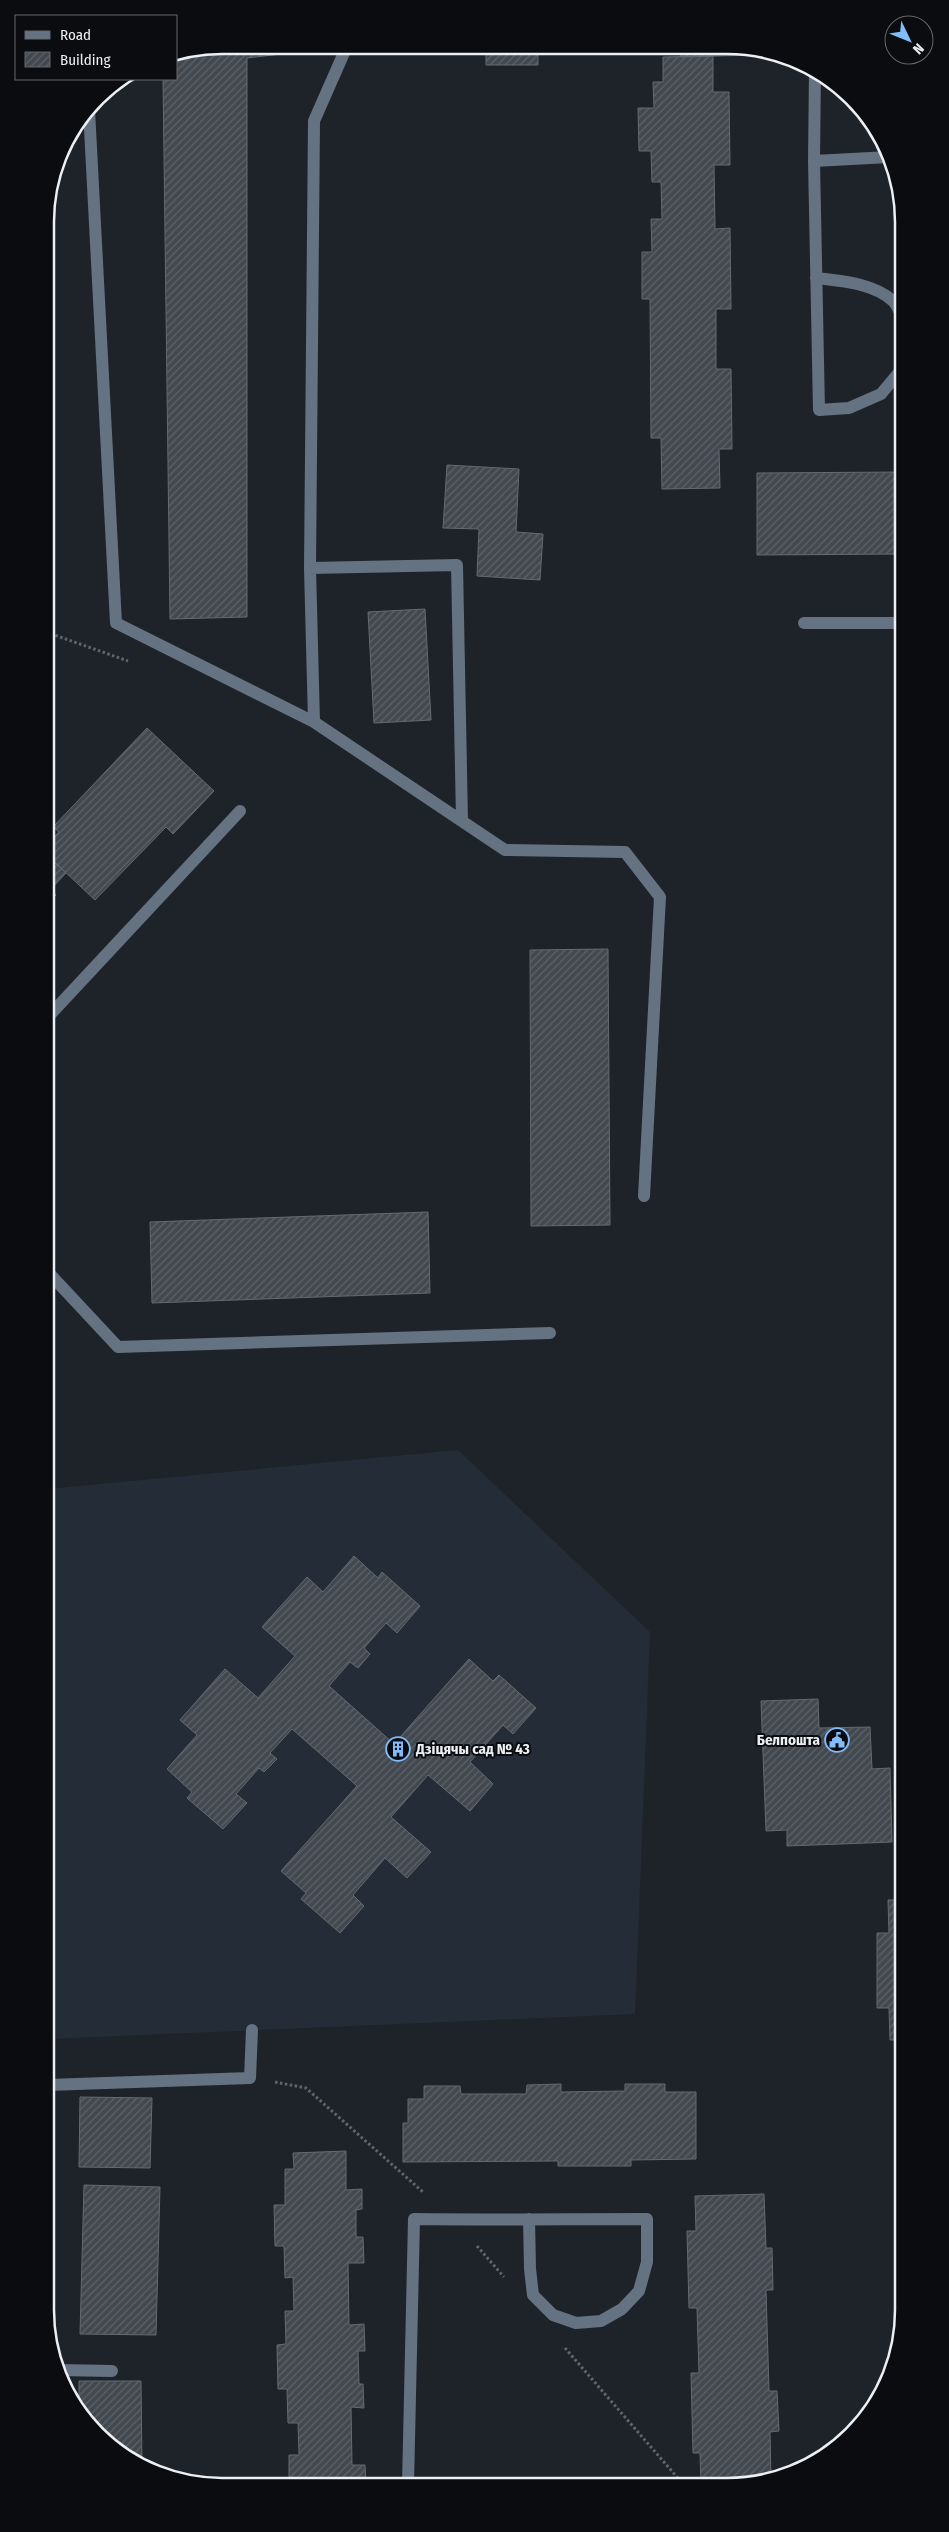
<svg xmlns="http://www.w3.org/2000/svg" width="949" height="2532" font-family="'Fira Sans Condensed',sans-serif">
	<defs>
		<pattern id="building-hatch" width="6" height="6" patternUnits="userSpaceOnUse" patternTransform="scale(1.25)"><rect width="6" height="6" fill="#42484f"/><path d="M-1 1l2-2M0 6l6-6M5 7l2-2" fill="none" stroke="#5d6369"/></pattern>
	</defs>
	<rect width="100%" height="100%" fill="#1e2329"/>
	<path fill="#232c37" d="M458,1450L650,1632L635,2014L48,2039L47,1489Z"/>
	<path fill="url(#building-hatch)" stroke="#636a71" d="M222,45H290V53L247,58V617L170,619L163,79H176V54Z
		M486,47H538V65H486Z
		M681,48H754V55L681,57Z
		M713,56V92H729L730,165H714L715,229L730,228L731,309H716V369H731L732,449H719L720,488L662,489L661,438H651L650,299H642V252H652L651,219H662L661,182H652L651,151H639L638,108H654L653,82H663V57Z
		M447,465L519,469L516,532L543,534L540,580L477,576L479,529L443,528Z
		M901,472V554L757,555V473Z
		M425,609L431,720L374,723L368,612Z
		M147,728L214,791L173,834L166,827L95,900L46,854V845L59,832L53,827Z
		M46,854L66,873L51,889L56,895L46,905Z
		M608,949L610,1225L531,1226L530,950Z
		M428,1212L430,1293L152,1303L150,1222Z
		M354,1556L378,1578L382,1572L420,1606L397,1633L386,1623L364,1648L370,1654L358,1668L350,1662L329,1686L394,1744L469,1659L493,1681L499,1675L536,1708L513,1734L503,1725L470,1762L493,1784L470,1811L428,1775L391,1817L431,1852L407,1878L385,1858L353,1895L364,1906L340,1933L301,1899L306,1893L281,1871L357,1786L292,1729L270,1753L277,1759L264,1772L259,1768L236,1794L247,1803L223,1829L187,1798L192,1792L167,1769L197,1735L180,1720L225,1669L258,1698L295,1656L262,1627L307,1577L323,1592Z
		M818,1699L819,1728L870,1727L872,1769L890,1768L892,1842L787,1846V1830L766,1831L761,1701Z
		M888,1900H903V2040H890L889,2008H877V1933H889Z
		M561,2084V2092L625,2091V2084H665V2092H696V2159L631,2160V2166H558V2161L403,2162V2123H408V2099H424V2086H460L461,2094H526L527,2085Z
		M80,2097L152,2098L150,2168L79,2167Z
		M346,2151V2190L362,2189V2209L356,2210V2237H363L364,2263H348L349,2325L364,2324L365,2351H358L359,2384H363L364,2408L351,2407L352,2465H365L366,2484H289V2455H299L298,2423H288L287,2389H278L277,2345L286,2344L285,2311H294L293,2277L285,2278L284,2246H275L274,2205H285V2169H294L293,2153Z
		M84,2185L160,2187L156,2335L80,2334Z
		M764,2194L766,2248H772L773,2290H766L769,2391H777L779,2431L770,2432L771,2480L701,2483L700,2453H693L691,2373H699L697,2308H689L687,2231H696L695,2196Z
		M79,2381H141L142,2467L97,2435L79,2412Z"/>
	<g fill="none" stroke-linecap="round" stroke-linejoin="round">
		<path stroke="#62666c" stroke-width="3" stroke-dasharray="2.5 2.5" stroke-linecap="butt" d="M46,632L128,661
			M275,2082L306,2088L423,2192
			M477,2246L504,2277
			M565,2348L683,2484"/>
		<path stroke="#657281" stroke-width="12" d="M815,69L814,161L819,410L849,408L881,394L901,370
			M89,110L116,623L314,722L505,850L625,852L660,897L644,1196
			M814,161L889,157
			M816,278C841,281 873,283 893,301C896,304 899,310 901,315
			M310,568L457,565L462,821
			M804,623H901
			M314,722L310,568L314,121L347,46
			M47,1018L240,811
			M47,1271L118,1347L550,1333
			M48,2085L250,2078L252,2030
			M58,2370L112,2371
			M408,2484L414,2219C492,2220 570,2219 647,2219V2262L639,2291L622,2309L601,2321L576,2323L553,2315L533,2295L530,2269L529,2219"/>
	</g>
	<defs>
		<g id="civic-ring" transform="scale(1.25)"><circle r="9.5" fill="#0a0c0f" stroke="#82bcfa" stroke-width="1.5"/><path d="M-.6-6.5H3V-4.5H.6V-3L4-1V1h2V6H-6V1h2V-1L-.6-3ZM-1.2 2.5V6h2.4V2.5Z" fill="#82bcfa"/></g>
		<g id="building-ring" transform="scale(1.25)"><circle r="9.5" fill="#0a0c0f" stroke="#82bcfa" stroke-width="1.5"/><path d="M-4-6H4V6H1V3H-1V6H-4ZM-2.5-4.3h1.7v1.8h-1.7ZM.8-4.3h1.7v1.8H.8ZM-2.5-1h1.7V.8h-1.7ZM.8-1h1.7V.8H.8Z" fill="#82bcfa"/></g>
	</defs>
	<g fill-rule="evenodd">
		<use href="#civic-ring" x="837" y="1740"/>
		<use href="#building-ring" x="398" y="1749"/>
	</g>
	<g text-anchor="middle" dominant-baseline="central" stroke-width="4" stroke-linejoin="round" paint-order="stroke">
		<g font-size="15" font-weight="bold" fill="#ecf0f4" stroke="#0a0c0f" text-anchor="end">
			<text x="820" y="1740">Белпошта</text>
			<text x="416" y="1749" text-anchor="start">Дзіцячы сад № 43</text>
		</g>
	</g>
	<path d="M0 0H949V2532H0ZM222 54H727A168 168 0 0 1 895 222V2310A168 168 0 0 1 727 2478H222A168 168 0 0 1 54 2310V222A168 168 0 0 1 222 54Z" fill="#0a0c0f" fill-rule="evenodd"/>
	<path fill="none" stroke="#ecf0f4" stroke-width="2.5" d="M222 54H727A168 168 0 0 1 895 222V2310A168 168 0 0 1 727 2478H222A168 168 0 0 1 54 2310V222A168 168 0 0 1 222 54Z"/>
	<rect x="15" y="15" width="162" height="65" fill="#0a0c0f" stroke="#64676b"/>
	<rect x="25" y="31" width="25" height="8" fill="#657281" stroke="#64676b"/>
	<text x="60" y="40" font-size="15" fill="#ecf0f4">Road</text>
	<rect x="25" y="52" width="25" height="15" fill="url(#building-hatch)" stroke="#64676b"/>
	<text x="60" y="65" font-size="15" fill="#ecf0f4">Building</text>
	<g transform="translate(909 40) rotate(133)"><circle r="24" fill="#0a0c0f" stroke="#64676b"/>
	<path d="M0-4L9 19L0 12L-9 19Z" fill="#82bcfa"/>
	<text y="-8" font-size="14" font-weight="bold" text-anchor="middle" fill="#ecf0f4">N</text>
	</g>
</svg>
